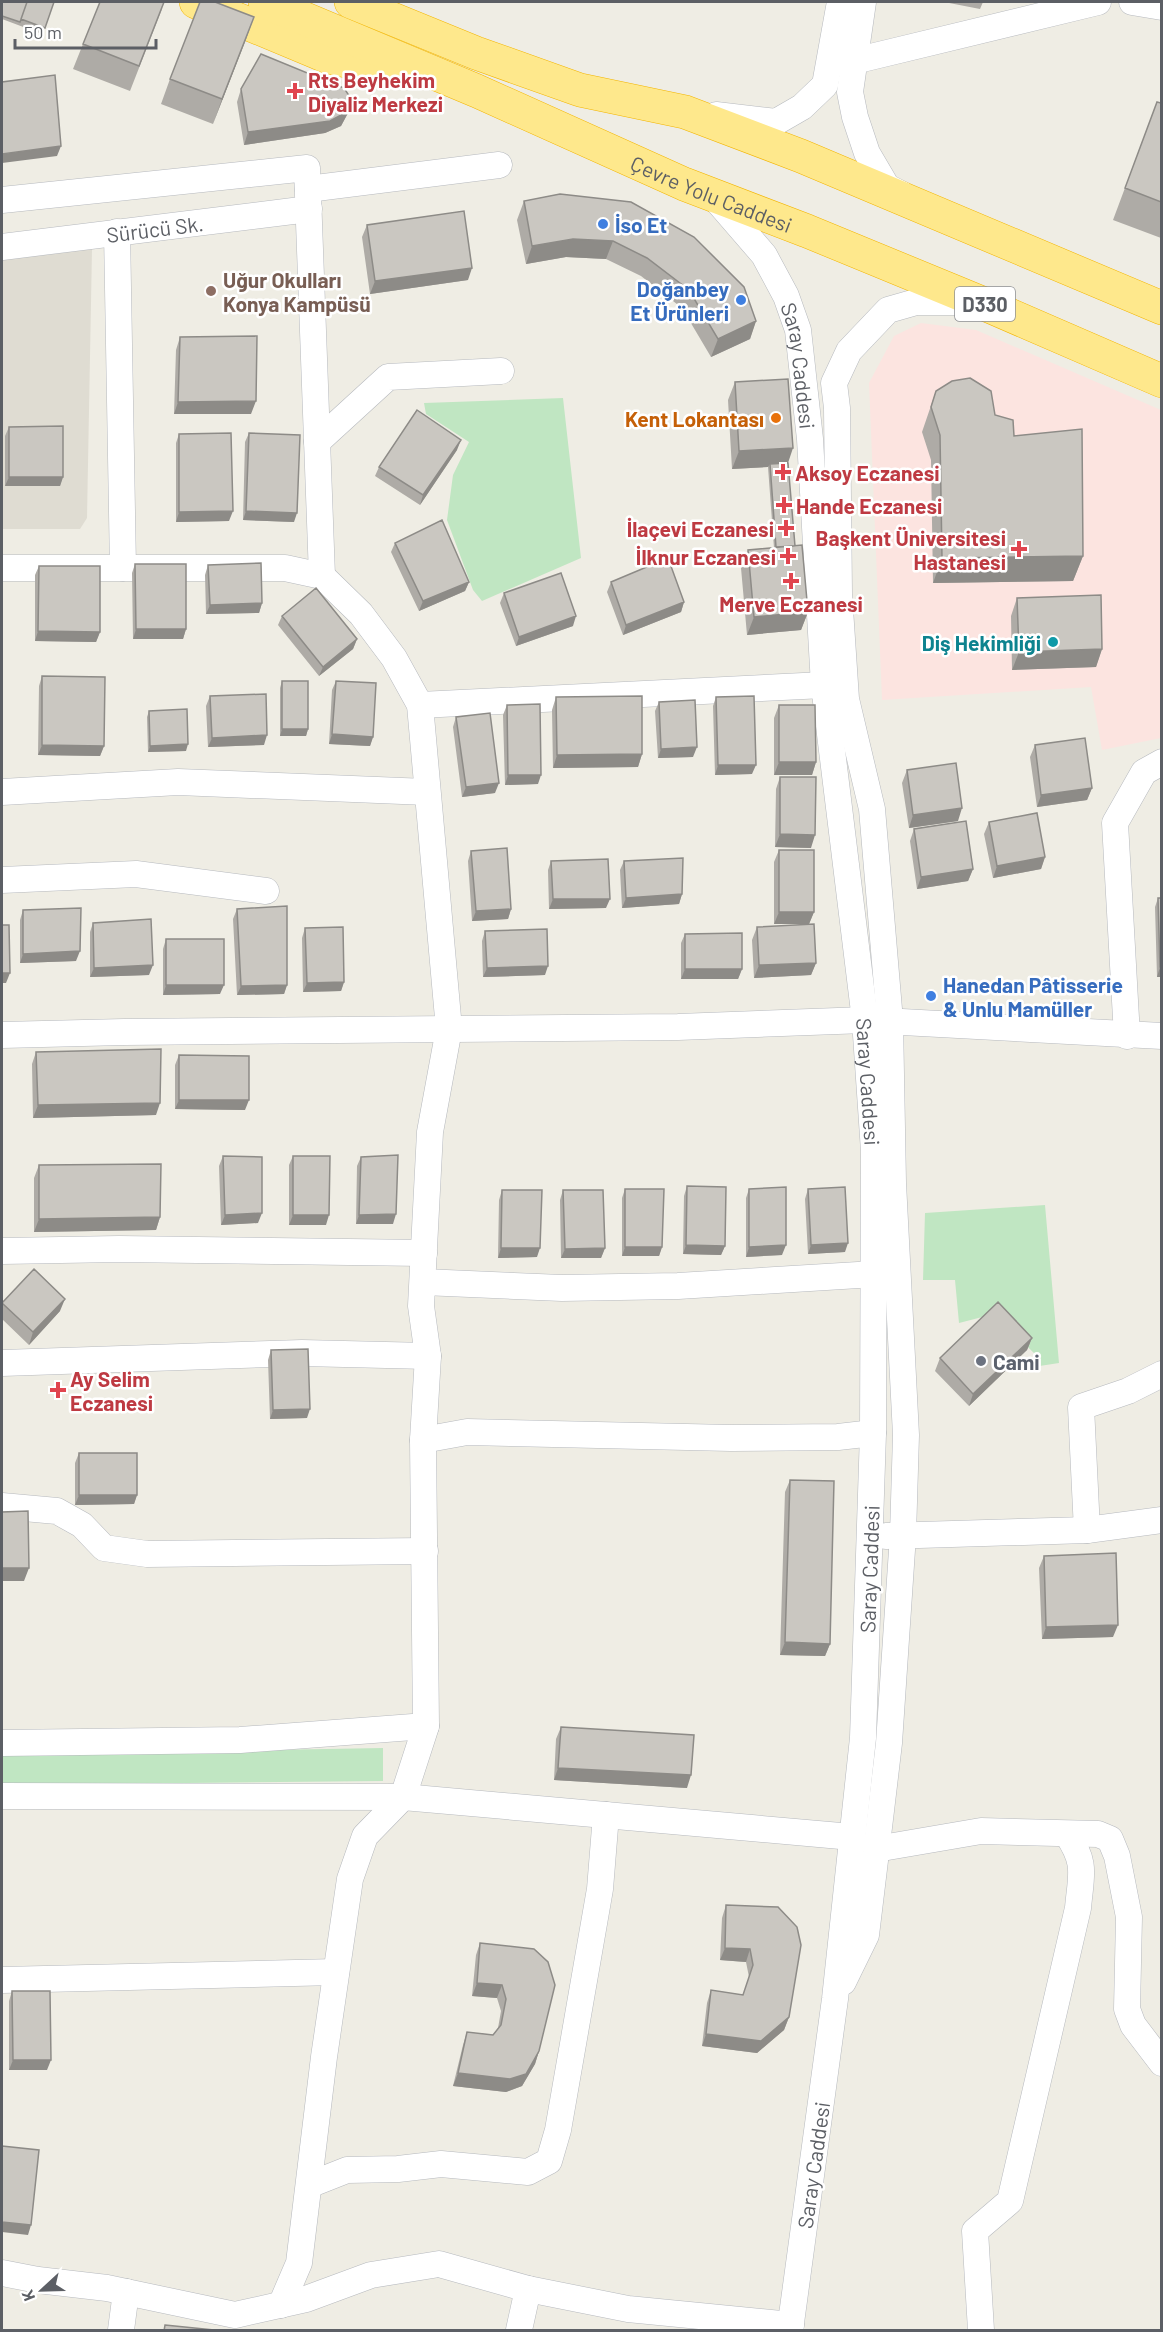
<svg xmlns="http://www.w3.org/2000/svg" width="1163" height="2332" font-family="Barlow,sans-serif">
	<rect width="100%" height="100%" fill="#efede4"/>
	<path fill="#dfdcd2" d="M92,249L87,518L80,529H2V259Z"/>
	<path fill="#fce4e0" d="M921,323L976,330L1161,410V738L1102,750L1091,687L882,700L869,383L894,336Z"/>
	<path fill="#c0e6c2" d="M563,398L581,558L482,601L473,590L447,520L453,475L469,442L426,414L424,403Z
		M1045,1205L1059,1363L1033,1367L1037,1356L994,1314L959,1323L955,1280H923L925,1213Z
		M383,1748V1781L2,1785V1755Z"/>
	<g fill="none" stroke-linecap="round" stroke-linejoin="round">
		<g stroke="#b6b9be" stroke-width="27">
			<g id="minor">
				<path d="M863,2L850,92L855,117L867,153L887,187L901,194"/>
				<path d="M1132,2L1162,7"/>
				<path d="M854,61L1098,2"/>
				<path d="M716,115L776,122L802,107L825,85L840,2"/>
				<path d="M308,189L499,165"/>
				<path id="s1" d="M713,196L764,255L786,296L798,330L810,439L824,685L865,1020L874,1151L873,1433L863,1738L835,1999L790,2330"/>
				<path d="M2,200L307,168L322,576"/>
				<path d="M117,232L123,568"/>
				<path id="s2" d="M2,247L309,209"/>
				<path d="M317,442L388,377L501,371"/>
				<path d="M2,568H285L322,576L361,614L394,658L420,705L449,1029L430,1132L421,1306L428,1356L423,1440L426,1726L403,1797L365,1836L350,1879L324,2057L299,2263L281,2305"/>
				<path d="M420,705L824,685"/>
				<path d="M2,792L178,782L427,792"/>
				<path d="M2,880L136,874L266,891"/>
				<path d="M2,1035L124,1032L678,1027L865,1020L1162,1036"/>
				<path d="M1127,1036L1115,823L1144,772L1162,762"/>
				<path d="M2,1251L119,1249L424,1253"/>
				<path d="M423,1282L562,1288L678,1286L875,1274"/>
				<path d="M2,1363L302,1353L428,1356"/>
				<path d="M423,1440L467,1432L731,1438L838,1437L873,1433"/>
				<path d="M2,1506L57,1511L82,1525L104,1548L147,1554L425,1551"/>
				<path d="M1087,1530L1081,1407L1128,1391L1162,1374"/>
				<path d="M886,1536L1087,1530L1162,1520"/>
				<path d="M2,1743L240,1740L426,1726"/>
				<path d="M2,1796L403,1797L852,1837"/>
				<path d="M876,1849L981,1831L1098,1834L1110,1839L1117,1856L1129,1917L1127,2009L1133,2025L1162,2063"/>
				<path d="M2,1980L336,1972"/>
				<path d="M843,1982L866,1935L880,1819L889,1743L903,1535L906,1435L893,1183L890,1021L872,809L846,699L839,594L837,408L834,383L849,351L888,310L916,302H971"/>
				<path d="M309,2185L347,2170L398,2169L441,2164L528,2172L549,2161L558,2130L600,1889L606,1815"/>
				<path d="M2,2273L38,2280L107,2288L235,2315L306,2299L371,2275L439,2264L528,2289L628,2309L791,2325"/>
				<path d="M121,2330L126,2292"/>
				<path d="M519,2330L528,2289"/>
				<path d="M981,2330L975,2231L1010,2201L1078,1908C1081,1874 1087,1864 1067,1834"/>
			</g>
		</g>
		<g stroke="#f3b500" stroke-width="34">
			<g id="highway">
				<path d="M196,2L328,57L390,71"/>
				<path id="s3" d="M265,2L477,91L684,184L807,231L982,303L1162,381"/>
				<path d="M351,2L476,53L580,90L685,112L801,156L1162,308"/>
			</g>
		</g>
		<use href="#minor" stroke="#fff" stroke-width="26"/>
		<use href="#highway" stroke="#fee88c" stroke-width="33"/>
	</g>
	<path fill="#aeaba6" d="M2,2H54L42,34L2,19Z
		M944,2H983L980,9Z
		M162,9L130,91L73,69L83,44Z
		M254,17L213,124L161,104L170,79Z
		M241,89L348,113L341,126L325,133L244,145L237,102Z
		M1157,102L1161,103V238L1113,220Z
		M560,194L756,321L750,339L711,357L682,308L641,276L606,259L566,257L526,264L517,220L524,201Z
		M367,225L468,280L370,294L362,237Z
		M180,337L251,414H174L176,350Z
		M735,382L788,463L795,546L808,612L801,630L747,635L741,568L748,550L774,548L768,467L732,469L728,400Z
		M936,391L995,415L1083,556L1073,581L933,583L931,460L922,432Z
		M9,427L63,477L60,486H5V436Z
		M249,433L294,522L243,520L245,442Z
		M179,434L229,521L176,522V443Z
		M457,450L420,505L375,476L379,467Z
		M395,543L469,582L465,591L419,611L391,552Z
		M135,564L186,629L183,639H133L132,573Z
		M208,565L262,603L259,613L206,614L205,575Z
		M39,566L100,632L96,642L35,641V575Z
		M611,582L684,602L681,612L623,635L607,592Z
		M504,593L573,626L516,646L500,603Z
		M1017,598L1102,649L1096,667L1012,670L1011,616Z
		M282,616L357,639L353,649L319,676L278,625Z
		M42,676L104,746L100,756L38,755L39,686Z
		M282,681L308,729L306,736H280V688Z
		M336,681L373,737L370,746L329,744L332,690Z
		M210,696L264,745L208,747L206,706Z
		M556,697L642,754L638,767L553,768L552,710Z
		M716,697L752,774L715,775L713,706Z
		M659,702L693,757L658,758L655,711Z
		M507,705L538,784L505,785L503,715Z
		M779,705L816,762L812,775H774V718Z
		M149,711L186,751L148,752L147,717Z
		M456,717L495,793L462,797L453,727Z
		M1035,745L1092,788L1087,800L1037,807L1030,757Z
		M907,770L958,821L909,828L902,783Z
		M780,777L811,848L775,847L776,789Z
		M989,822L1045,857L1041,869L993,878L984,834Z
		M914,829L973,869L968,881L917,889L910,841Z
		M779,850L814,912L809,924H774V862Z
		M471,851L511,909L508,919L472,921L468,861Z
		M551,861L606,908L549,909L548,870Z
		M624,861L682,894L679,904L622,908L620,870Z
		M1158,898H1161V977H1157L1155,907Z
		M237,909L287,985L284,994L237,995L233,919Z
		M23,910L76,961L20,963V920Z
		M93,923L149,975L90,977V932Z
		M757,927L816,963L811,975L754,978L752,940Z
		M305,928L344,982L341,991L303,992L302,938Z
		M485,931L545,975L483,977L482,941Z
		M685,934L742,969L738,979H681V943Z
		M166,939L220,994L163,995V949Z
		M36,1052L156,1115L33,1118L32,1064Z
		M179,1055L245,1110L175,1109V1065Z
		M223,1156L258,1223L221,1225L219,1166Z
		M293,1156L326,1225H289V1165Z
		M361,1157L393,1224H356L357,1166Z
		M39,1165L160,1217L156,1230L34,1232V1178Z
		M687,1186L725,1246L721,1255L683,1254L684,1196Z
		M625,1189L662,1247L659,1256H622V1198Z
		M749,1189L782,1255L746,1257V1198Z
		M808,1189L845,1252L808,1254L805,1199Z
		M502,1190L537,1257L498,1258L499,1200Z
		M563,1190L605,1248L601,1258H561L560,1200Z
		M2,1303L60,1311L29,1345L2,1319Z
		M1032,1338L1027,1350L969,1406L935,1371L940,1358Z
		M271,1350L307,1418L270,1419L268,1360Z
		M79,1453L137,1495L134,1504L75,1505V1463Z
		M790,1480L830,1644L825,1656L780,1655L785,1492Z
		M1044,1556L1113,1637L1042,1639L1039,1568Z
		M561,1727L687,1788L554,1780L556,1739Z
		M726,1905L789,2017L784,2030L757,2053L702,2046L707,2003L711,1990L743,1995L749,1977L746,1962L720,1960L722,1918Z
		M480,1943L539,2051L535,2064L522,2086L506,2092L453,2086L463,2045L467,2032L493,2035L498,2028L501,2011L497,1998L472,1996L476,1955Z
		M12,1991L47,2070H9V2001Z"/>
	<path fill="#8d8b87" d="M254,17L245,42L213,124L222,99Z
		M352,100L348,113L341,126L325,133L244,145L248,132Z
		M61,146L57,156L2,163V154Z
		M573,239L613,241L606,259L566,257L526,264L532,246Z
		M472,268L468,280L370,294L375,281Z
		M756,321L750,339L711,357L718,339Z
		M256,401L251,414H174L178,402Z
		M461,440L457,450L420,505L423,495Z
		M793,448L787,466L770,464L768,467L732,469L739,451Z
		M9,477H63L60,486H5Z
		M233,511L229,521L176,522L179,512Z
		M246,511L297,513L294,522L243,520Z
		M1083,556L1073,581L933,583L942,558Z
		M469,582L465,591L419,611L423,601Z
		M684,602L681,612L623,635L626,625Z
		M262,603L259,613L206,614L210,605Z
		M808,612L801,630L747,635L754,617Z
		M576,616L573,626L516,646L519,637Z
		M136,629H186L183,639H133Z
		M38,631L100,632L96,642L35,641Z
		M357,639L353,649L319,676L323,667Z
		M1102,649L1096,667L1012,670L1019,652Z
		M282,729H308L306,736H280Z
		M332,734L373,737L370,746L329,744Z
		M267,735L264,745L208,747L212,738Z
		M188,744L186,751L148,752L150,746Z
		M42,745L104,746L100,756L38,755Z
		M697,747L693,757L658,758L661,749Z
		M642,754L638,767L553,768L557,755Z
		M779,762H816L812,775H774Z
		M718,765H756L752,774L715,775Z
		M508,775H541L538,784L505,785Z
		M499,783L495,793L462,797L466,787Z
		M1092,788L1087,800L1037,807L1041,795Z
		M962,808L958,821L909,828L913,815Z
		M780,834L815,835L811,848L775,847Z
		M1045,857L1041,869L993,878L997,866Z
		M973,869L968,881L917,889L921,877Z
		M682,894L679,904L622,908L626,898Z
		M553,899H610L606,908L549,909Z
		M511,909L508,919L472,921L476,911Z
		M779,912H814L809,924H774Z
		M80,951L76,961L20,963L23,954Z
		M816,963L811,975L754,978L759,965Z
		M153,965L149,975L90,977L94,968Z
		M548,966L545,975L483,977L487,968Z
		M1160,967H1161V977H1157Z
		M685,969H742L738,979H681Z
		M2,973H10L6,983H2Z
		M344,982L341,991L303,992L307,983Z
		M166,985H224L220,994L163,995Z
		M287,985L284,994L237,995L241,986Z
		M179,1100H249L245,1110L175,1109Z
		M160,1103L156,1115L33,1118L38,1105Z
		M262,1213L258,1223L221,1225L225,1215Z
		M396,1214L393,1224H356L359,1215Z
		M293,1215H329L326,1225H289Z
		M160,1217L156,1230L34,1232L39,1219Z
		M848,1243L845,1252L808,1254L811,1245Z
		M686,1245L725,1246L721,1255L683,1254Z
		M786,1245L782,1255L746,1257L749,1247Z
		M625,1247H662L659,1256H622Z
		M501,1248H540L537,1257L498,1258Z
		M605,1248L601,1258H561L565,1249Z
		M65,1299L60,1311L29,1345L33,1332Z
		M1032,1338L1027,1350L969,1406L973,1394Z
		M310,1409L307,1418L270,1419L273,1410Z
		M79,1495H137L134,1504L75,1505Z
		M2,1568H29L24,1581H2Z
		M1118,1625L1113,1637L1042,1639L1046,1627Z
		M785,1642L830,1644L825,1656L780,1655Z
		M558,1768L691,1775L687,1788L554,1780Z
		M725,1948L750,1949L746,1962L720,1960Z
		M477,1983L502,1985L497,1998L472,1996Z
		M789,2017L784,2030L757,2053L702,2046L706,2034Z
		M539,2051L535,2064L522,2086L506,2092L453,2086L458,2073Z
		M13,2060H51L47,2070H9Z
		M2,2222L31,2225L28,2235L2,2232Z"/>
	<path fill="#cac7c1" stroke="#8d8b87" stroke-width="1.5" d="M2,2H27L20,22L2,16Z
		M27,2H54L45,28L21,19Z
		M100,2H164L139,66L83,44Z
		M200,2H215L254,17L222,99L170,79Z
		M261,54L344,88L352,100L345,113L330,121L248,132L241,89Z
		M55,75L61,146L2,154V82Z
		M1157,102L1161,103V202L1125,188Z
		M560,194L631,202L694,237L744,287L756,321L718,339L689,290L647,258L613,241L573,239L532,246L524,201Z
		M464,211L472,268L375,281L367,225Z
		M257,336L256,401L178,402L180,337Z
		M970,378L991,391L995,415L1013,420L1014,436L1082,429L1083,556L942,558L940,435L931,407L936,391L952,381Z
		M788,379L793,448L739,451L735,382Z
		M417,410L461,440L423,495L379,467Z
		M63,426V477H9V427Z
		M231,433L233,511L179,512V434Z
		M249,433L300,435L297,513L246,511Z
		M788,463L795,546L776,547L770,464Z
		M442,520L469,582L423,601L395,543Z
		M802,545L808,612L754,617L748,550Z
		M668,558L684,602L626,625L611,582Z
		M261,563L262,603L210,605L208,565Z
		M135,564H186V629H136Z
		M39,566H100V632L38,631Z
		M561,573L576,616L519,637L504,593Z
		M316,588L357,639L323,667L282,616Z
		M1101,595L1102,649L1019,652L1017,598Z
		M42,676L105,677L104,746L42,745Z
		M282,681H308V729H282Z
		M336,681L376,683L373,737L332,734Z
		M266,694L267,735L212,738L210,696Z
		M642,696V754L557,755L556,697Z
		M754,696L756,765H718L716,697Z
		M695,700L697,747L661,749L659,702Z
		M540,704L541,775H508L507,705Z
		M779,705H815L816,762H779Z
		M187,709L188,744L150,746L149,711Z
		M490,713L499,783L466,787L456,717Z
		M1085,738L1092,788L1041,795L1035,745Z
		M956,763L962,808L913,815L907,770Z
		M780,777H816L815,835L780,834Z
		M1037,813L1045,857L997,866L989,822Z
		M966,821L973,869L921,877L914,829Z
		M507,848L511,909L476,911L471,851Z
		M779,850H814V912H779Z
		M683,858L682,894L626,898L624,861Z
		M608,859L610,899H553L551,861Z
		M1158,898H1161V967H1160Z
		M287,906V985L241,986L237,909Z
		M81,908L80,951L23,954V910Z
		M151,919L153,965L94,968L93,923Z
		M814,924L816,963L759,965L757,927Z
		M2,925H9L10,973H2Z
		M343,927L344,982L307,983L305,928Z
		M547,929L548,966L487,968L485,931Z
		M742,933V969H685V934Z
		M166,939H224V985H166Z
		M161,1049L160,1103L38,1105L36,1052Z
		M179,1055L249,1056V1100H179Z
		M398,1155L396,1214L359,1215L361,1157Z
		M223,1156L262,1157V1213L225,1215Z
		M293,1156H330L329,1215H293Z
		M161,1164L160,1217L39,1219V1165Z
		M687,1186L726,1187L725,1246L686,1245Z
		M786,1187V1245L749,1247V1189Z
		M845,1187L848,1243L811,1245L808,1189Z
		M625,1189H664L662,1247H625Z
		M502,1190H542L540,1248H501Z
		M563,1190H603L605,1248L565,1249Z
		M34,1269L65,1299L33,1332L2,1303Z
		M998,1302L1032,1338L973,1394L940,1358Z
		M308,1349L310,1409L273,1410L271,1350Z
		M79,1453H137V1495H79Z
		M790,1480L834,1481L830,1644L785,1642Z
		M28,1511L29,1568H2V1512Z
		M1116,1553L1118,1625L1046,1627L1044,1556Z
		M561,1727L694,1735L691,1775L558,1768Z
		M726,1905L778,1907L797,1927L801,1945L789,2017L761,2041L706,2034L711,1990L743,1995L753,1965L750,1949L725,1948Z
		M480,1943L534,1949L548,1962L555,1985L539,2051L526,2074L510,2079L458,2073L467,2032L493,2035L501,2025L506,1999L502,1985L477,1983Z
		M12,1991H50L51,2060H13Z
		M2,2146L39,2150L31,2225L2,2222Z
		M165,2325L224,2331H164Z"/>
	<g fill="#e0444e" stroke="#fff" stroke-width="2">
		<path d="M292 82h6v6h6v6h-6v6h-6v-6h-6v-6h6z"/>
		<path d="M780 463h6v6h6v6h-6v6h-6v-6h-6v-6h6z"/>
		<path d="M781 496h6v6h6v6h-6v6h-6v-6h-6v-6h6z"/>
		<path d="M783 519h6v6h6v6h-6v6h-6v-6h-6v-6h6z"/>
		<path d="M1016 540h6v6h6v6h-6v6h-6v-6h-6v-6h6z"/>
		<path d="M785 547h6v6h6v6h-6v6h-6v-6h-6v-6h6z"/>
		<path d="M788 572h6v6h6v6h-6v6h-6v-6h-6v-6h6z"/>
		<path d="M55 1381h6v6h6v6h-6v6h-6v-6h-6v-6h6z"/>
	</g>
	<g fill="#3f7fe0" stroke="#fff" stroke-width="2">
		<circle cx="603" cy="224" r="6"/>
		<circle cx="741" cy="300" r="6"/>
		<circle cx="931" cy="996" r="6"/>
	</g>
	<circle fill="#8d6e63" stroke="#fff" stroke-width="2" cx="211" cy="291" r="6"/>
	<circle fill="#e8710a" stroke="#fff" stroke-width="2" cx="776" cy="418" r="6"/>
	<circle fill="#0f9aa8" stroke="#fff" stroke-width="2" cx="1053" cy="642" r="6"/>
	<circle fill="#6b7280" stroke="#fff" stroke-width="2" cx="981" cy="1361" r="6"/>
	<g text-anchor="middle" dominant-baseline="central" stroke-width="5" stroke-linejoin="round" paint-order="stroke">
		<rect fill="#fff" stroke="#8d8f93" stroke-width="1.5" x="955" y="287" width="60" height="34" rx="4.5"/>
		<g font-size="20" font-weight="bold" fill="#5c5f65">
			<text x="985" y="304">D330</text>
		</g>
		<g font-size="21" font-weight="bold" fill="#be3a42" stroke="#fff" text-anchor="start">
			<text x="308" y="79">Rts Beyhekim<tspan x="308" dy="24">Diyaliz Merkezi</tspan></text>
			<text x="795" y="472">Aksoy Eczanesi</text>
			<text x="796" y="505">Hande Eczanesi</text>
			<text x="774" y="528" text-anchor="end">İlaçevi Eczanesi</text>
			<text x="1006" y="537" text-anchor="end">Başkent Üniversitesi<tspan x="1006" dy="24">Hastanesi</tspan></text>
			<text x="776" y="556" text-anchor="end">İlknur Eczanesi</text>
			<text x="791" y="603" text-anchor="middle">Merve Eczanesi</text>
			<text x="70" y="1378">Ay Selim<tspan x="70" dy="24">Eczanesi</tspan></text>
		</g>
		<g font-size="21" fill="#5c5f65" stroke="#fff">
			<text stroke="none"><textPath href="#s3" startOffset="486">Çevre Yolu Caddesi</textPath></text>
			<text stroke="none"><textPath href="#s2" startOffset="154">Sürücü Sk.</textPath></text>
			<text stroke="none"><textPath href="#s1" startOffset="196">Saray Caddesi</textPath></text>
			<text stroke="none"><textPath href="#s1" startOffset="916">Saray Caddesi</textPath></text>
			<text transform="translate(869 1569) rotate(-88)">Saray Caddesi</text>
			<text transform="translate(813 2165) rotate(-82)">Saray Caddesi</text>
		</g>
		<g font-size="21" font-weight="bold" fill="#366cbe" stroke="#fff" text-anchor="start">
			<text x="615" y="224">İso Et</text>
			<text x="729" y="288" text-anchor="end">Doğanbey<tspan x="729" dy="24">Et Ürünleri</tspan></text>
			<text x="943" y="984">Hanedan Pâtisserie<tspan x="943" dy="24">&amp; Unlu Mamüller</tspan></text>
		</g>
		<g font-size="21" font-weight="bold" fill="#785e54" stroke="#fff" text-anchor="start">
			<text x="223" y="279">Uğur Okulları<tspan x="223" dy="24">Konya Kampüsü</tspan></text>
		</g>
		<g font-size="21" font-weight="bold" fill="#c56008" stroke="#fff" text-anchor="end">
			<text x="764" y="418">Kent Lokantası</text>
		</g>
		<g font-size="21" font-weight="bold" fill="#0d838f" stroke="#fff" text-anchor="end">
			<text x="1041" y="642">Diş Hekimliği</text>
		</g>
		<g font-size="21" font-weight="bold" fill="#5b616d" stroke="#fff" text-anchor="start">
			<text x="993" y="1361">Cami</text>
		</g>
	</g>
	<rect width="1163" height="2332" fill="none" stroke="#5c5f65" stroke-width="6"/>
	<g transform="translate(42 2290) rotate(248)" stroke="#ffffff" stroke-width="4.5" paint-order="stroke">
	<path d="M0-4.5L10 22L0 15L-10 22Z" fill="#5c5f65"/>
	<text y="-9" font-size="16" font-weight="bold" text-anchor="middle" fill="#5c5f65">K</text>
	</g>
	<path d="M15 39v9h141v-9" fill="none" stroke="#5c5f65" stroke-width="3"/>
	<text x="24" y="39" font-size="18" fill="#5c5f65" stroke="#ffffff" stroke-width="4.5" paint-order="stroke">50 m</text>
</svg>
